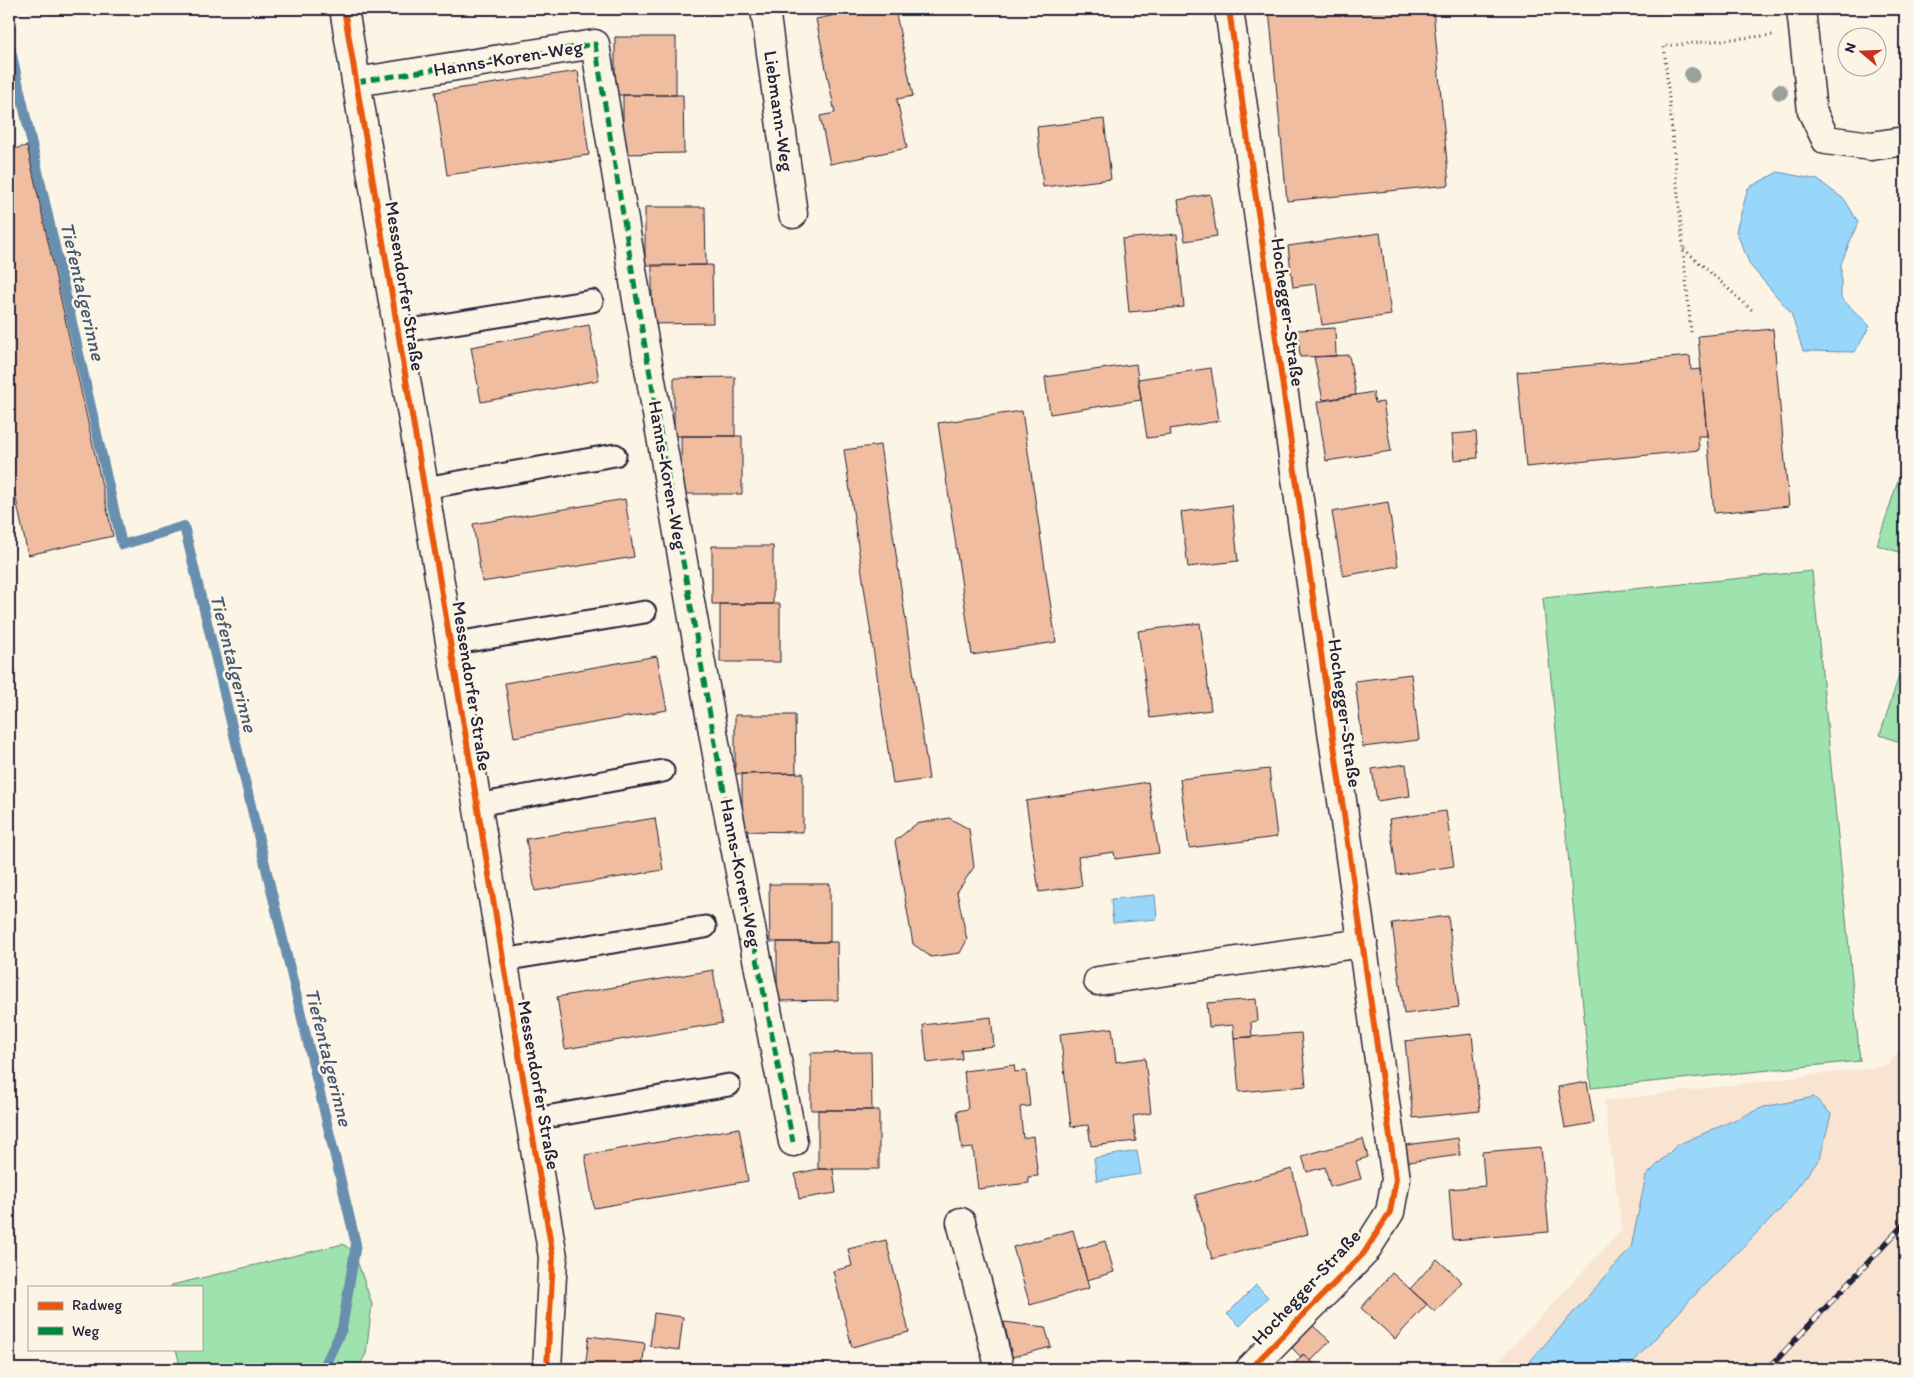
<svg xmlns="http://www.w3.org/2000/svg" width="1914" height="1378" font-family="Itim,sans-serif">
	<rect width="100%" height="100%" fill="#fcf5e5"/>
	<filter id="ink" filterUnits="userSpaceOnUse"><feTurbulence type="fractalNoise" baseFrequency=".02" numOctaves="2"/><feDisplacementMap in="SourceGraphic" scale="10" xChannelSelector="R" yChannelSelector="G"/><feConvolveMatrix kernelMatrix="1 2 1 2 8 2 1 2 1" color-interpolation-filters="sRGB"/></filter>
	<g filter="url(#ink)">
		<path fill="#f8e4d1" d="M1905,1043V1369H1491L1622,1230L1604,1101L1887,1066Z"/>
		<path fill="#9ee2ad" stroke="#608274" d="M1905,459V554L1877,545Z
			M1812,571L1860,1061L1591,1088L1543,598Z
			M1905,657V744L1880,735Z
			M343,1244L354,1252L372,1304L366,1354L357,1369H181L176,1349H201V1287H170L172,1285Z"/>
		<path fill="#99d7fa" stroke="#698fae" d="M1778,172L1818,180L1845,200L1858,222L1841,264V298L1870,326L1855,352L1803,351L1791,313L1750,265L1736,231L1748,188Z
			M1155,895L1157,919L1113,923L1111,899Z
			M1814,1097L1831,1114L1820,1158L1780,1210L1702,1287L1627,1369H1523L1631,1248L1646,1176L1677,1145L1764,1107Z
			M1137,1151L1141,1174L1097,1181L1094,1158Z
			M1256,1285L1268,1297L1240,1326L1227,1314Z"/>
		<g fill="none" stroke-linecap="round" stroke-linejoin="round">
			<path stroke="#698fae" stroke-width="10" d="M9,42L122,545L184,526L356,1244L342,1329L323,1369"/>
		</g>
		<path fill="#f0bda1" stroke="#22223b" d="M829,9H895L913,96L897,99L907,148L830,164L820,116L835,113L816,19L831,16Z
			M1269,9H1433L1449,185L1287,201Z
			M615,37H676V95H615Z
			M578,71L589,155L447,175L435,92Z
			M623,95H683L684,153L623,154Z
			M1104,119L1111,179L1043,187L1037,127Z
			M27,146L113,536L28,555L9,466V150Z
			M1210,194L1217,236L1185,241L1178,200Z
			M645,207H705L706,265H645Z
			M1380,233L1391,315L1322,325L1316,284L1293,287L1288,246Z
			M1177,234L1184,307L1129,312L1122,239Z
			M712,265L713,323L652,324V266Z
			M589,325L599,380L481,402L471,347Z
			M1335,328L1336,356L1300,357L1298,330Z
			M1773,329L1789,506L1714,513L1698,336Z
			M1349,355L1356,395L1323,400L1314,357Z
			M1690,356L1691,370L1701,369L1707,436H1698L1699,450L1526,467L1517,372Z
			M1136,364L1141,400L1050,414L1045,377Z
			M1211,368L1219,421L1170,429L1171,435L1147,438L1138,379Z
			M735,377V436H674V378Z
			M1373,392L1375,403L1383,402L1391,451L1326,461L1317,402Z
			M1022,411L1056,642L972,655L938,423Z
			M1476,432L1478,458L1454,460L1452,434Z
			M681,436H742V494H682Z
			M880,445L929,779L893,784L844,450Z
			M625,499L634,557L482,582L473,524Z
			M1388,502L1398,566L1343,576L1332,512Z
			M1232,505L1238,561L1188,567L1181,512Z
			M712,546H773V604H712Z
			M720,604H780V662H720Z
			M1200,623L1211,710L1150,718L1138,631Z
			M657,656L667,710L514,737L505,683Z
			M1411,674L1419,740L1363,747L1355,681Z
			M735,715H795L796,773L735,774Z
			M1406,764L1410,796L1377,801L1372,769Z
			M1269,769L1277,837L1189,848L1180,779Z
			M803,773V832L742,831V774Z
			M1148,782L1159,853L1115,859L1114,852L1078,857L1082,886L1039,892L1026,801Z
			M1446,811L1454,866L1397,875L1389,819Z
			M655,818L663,870L535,891L526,839Z
			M949,818L969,829L974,867L957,892L967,940L960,953L931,957L913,944L895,841L916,824Z
			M769,884H830V942H770Z
			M1448,916L1459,1007L1404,1014L1392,923Z
			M777,942H837L838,1000L777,1001Z
			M713,970L722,1023L565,1049L557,997Z
			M1256,999L1258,1021L1251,1022L1252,1037L1234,1038L1233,1025L1209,1027L1207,1003Z
			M991,1017L994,1046L961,1050L962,1059L927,1063L923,1025Z
			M1112,1028L1116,1062L1145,1058L1151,1113L1133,1116L1136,1141L1091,1146L1088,1125L1071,1127L1060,1034Z
			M1301,1033L1306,1086L1239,1092L1234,1038Z
			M1472,1034L1480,1111L1413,1118L1405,1041Z
			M871,1052L872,1110H811V1053Z
			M1014,1065L1015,1072L1026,1071L1030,1106L1020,1107L1023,1138L1033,1136L1038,1176L1028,1177L1029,1183L978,1189L973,1148L962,1149L957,1111L968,1109L964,1071Z
			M1587,1082L1594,1123L1565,1128L1558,1087Z
			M818,1110H879V1169H818Z
			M739,1128L748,1181L594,1208L585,1155Z
			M1458,1138L1460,1155L1408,1162L1406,1145Z
			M1363,1139L1368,1157L1356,1161L1361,1179L1330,1187L1325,1167L1307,1172L1302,1156Z
			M1541,1147L1549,1232L1453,1240L1449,1189L1485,1186L1482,1152Z
			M818,1169H833L836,1193L799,1199L795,1174Z
			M1292,1169L1308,1234L1212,1259L1195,1195Z
			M1073,1230L1089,1288L1030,1305L1013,1247Z
			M886,1240L909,1332L852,1347L833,1271L852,1266L848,1249Z
			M1105,1241L1114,1272L1087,1280L1078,1249Z
			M1437,1259L1462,1282L1435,1312L1410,1289Z
			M1392,1273L1427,1304L1395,1339L1361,1308Z
			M654,1313L683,1317L679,1350L650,1346Z
			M1004,1322L1045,1327L1051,1347L1012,1357Z
			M1312,1325L1330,1341L1311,1361L1303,1354L1301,1357L1292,1348Z
			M589,1336L645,1343L642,1369H585Z
			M1303,1354L1311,1361L1320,1369H1290Z
			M1098,1365L1099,1369H1078Z"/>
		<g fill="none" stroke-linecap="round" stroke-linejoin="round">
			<g stroke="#22223b" stroke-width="25">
				<path id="lane" d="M398,332L592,301
					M424,488L615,455
					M450,644L645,612
					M477,805L663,771
					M503,960L705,927
					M529,1120L729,1085"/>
			</g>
			<g stroke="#22223b" stroke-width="31">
				<path id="street" d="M344,9L553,1257L547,1369
					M765,9L793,214
					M1229,9L1396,1179L1390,1212L1364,1253L1250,1369
					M1801,9L1812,111L1826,140L1871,146L1905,141
					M356,82L595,44L639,312L718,760L793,1142
					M1098,981L1363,943
					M961,1222L1000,1369"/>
			</g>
			<path stroke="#22223b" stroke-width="3" stroke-dasharray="1 4" stroke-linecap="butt" d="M1684,249L1754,312
				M1691,332L1664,46L1773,35"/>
			<use href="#lane" stroke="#fcf5e5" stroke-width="21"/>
			<use href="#street" stroke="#fcf5e5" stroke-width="28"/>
			<g stroke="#22223b" stroke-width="5.5">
				<path id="rail" d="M1768,1369L1905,1223"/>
			</g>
			<use href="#rail" stroke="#fcf5e5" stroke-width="4" stroke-dasharray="11" stroke-linecap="butt"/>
			<path stroke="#00873e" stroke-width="5" stroke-dasharray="10 5" stroke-linecap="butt" d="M356,82L595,44L639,312L718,760L793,1142"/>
			<g stroke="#fcf5e5" stroke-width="9">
				<path id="cycleway" d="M344,9L553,1257L547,1369
					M1229,9L1396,1179L1390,1212L1364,1253L1250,1369"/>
			</g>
			<use href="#cycleway" stroke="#e8590c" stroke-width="6"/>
		</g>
		<g fill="#98a19a">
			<circle cx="1692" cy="75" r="8"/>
			<circle cx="1780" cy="92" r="8"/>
		</g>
	</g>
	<g text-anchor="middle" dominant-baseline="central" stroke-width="5" stroke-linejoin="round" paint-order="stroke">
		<g font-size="19" fill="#22223b" stroke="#fcf5e5">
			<text transform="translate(508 58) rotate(-9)">Hanns-Koren-Weg</text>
			<text transform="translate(779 111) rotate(82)">Liebmann-Weg</text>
			<text transform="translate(405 286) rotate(81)">Messendorfer Straße</text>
			<text transform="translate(1288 312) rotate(82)">Hochegger-Straße</text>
			<text transform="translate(668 475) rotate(80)">Hanns-Koren-Weg</text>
			<text transform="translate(472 686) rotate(81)">Messendorfer Straße</text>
			<text transform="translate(1345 713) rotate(82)">Hochegger-Straße</text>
			<text transform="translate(741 873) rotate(79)">Hanns-Koren-Weg</text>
			<text transform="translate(539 1085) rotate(80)">Messendorfer Straße</text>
			<text transform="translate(1306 1287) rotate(-47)">Hochegger-Straße</text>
		</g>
		<g font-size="20" font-style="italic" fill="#465874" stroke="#fcf5e5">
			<text transform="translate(83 291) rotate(77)">Tiefentalgerinne</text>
			<text transform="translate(234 663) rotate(76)">Tiefentalgerinne</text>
			<text transform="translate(329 1057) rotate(76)">Tiefentalgerinne</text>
		</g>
	</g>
	<rect width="1914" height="1378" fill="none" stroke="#fcf5e5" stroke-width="30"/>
	<rect x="15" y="15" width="1884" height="1348" fill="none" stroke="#22223b" stroke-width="2" filter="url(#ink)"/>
	<rect x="28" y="1286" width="175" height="65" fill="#fcf5e5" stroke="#a5a1a1"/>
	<rect x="38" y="1302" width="25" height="8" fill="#e8590c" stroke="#a5a1a1"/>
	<text x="72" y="1310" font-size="15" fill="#22223b">Radweg</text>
	<rect x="38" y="1327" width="25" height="8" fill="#00873e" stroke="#a5a1a1"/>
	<text x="72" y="1336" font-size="15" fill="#22223b">Weg</text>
	<g transform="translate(1862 52) rotate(289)"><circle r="24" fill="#fcf5e5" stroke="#a5a1a1"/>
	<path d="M0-4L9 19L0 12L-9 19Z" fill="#c8321e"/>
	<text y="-8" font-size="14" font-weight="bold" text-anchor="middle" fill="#22223b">N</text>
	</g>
</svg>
